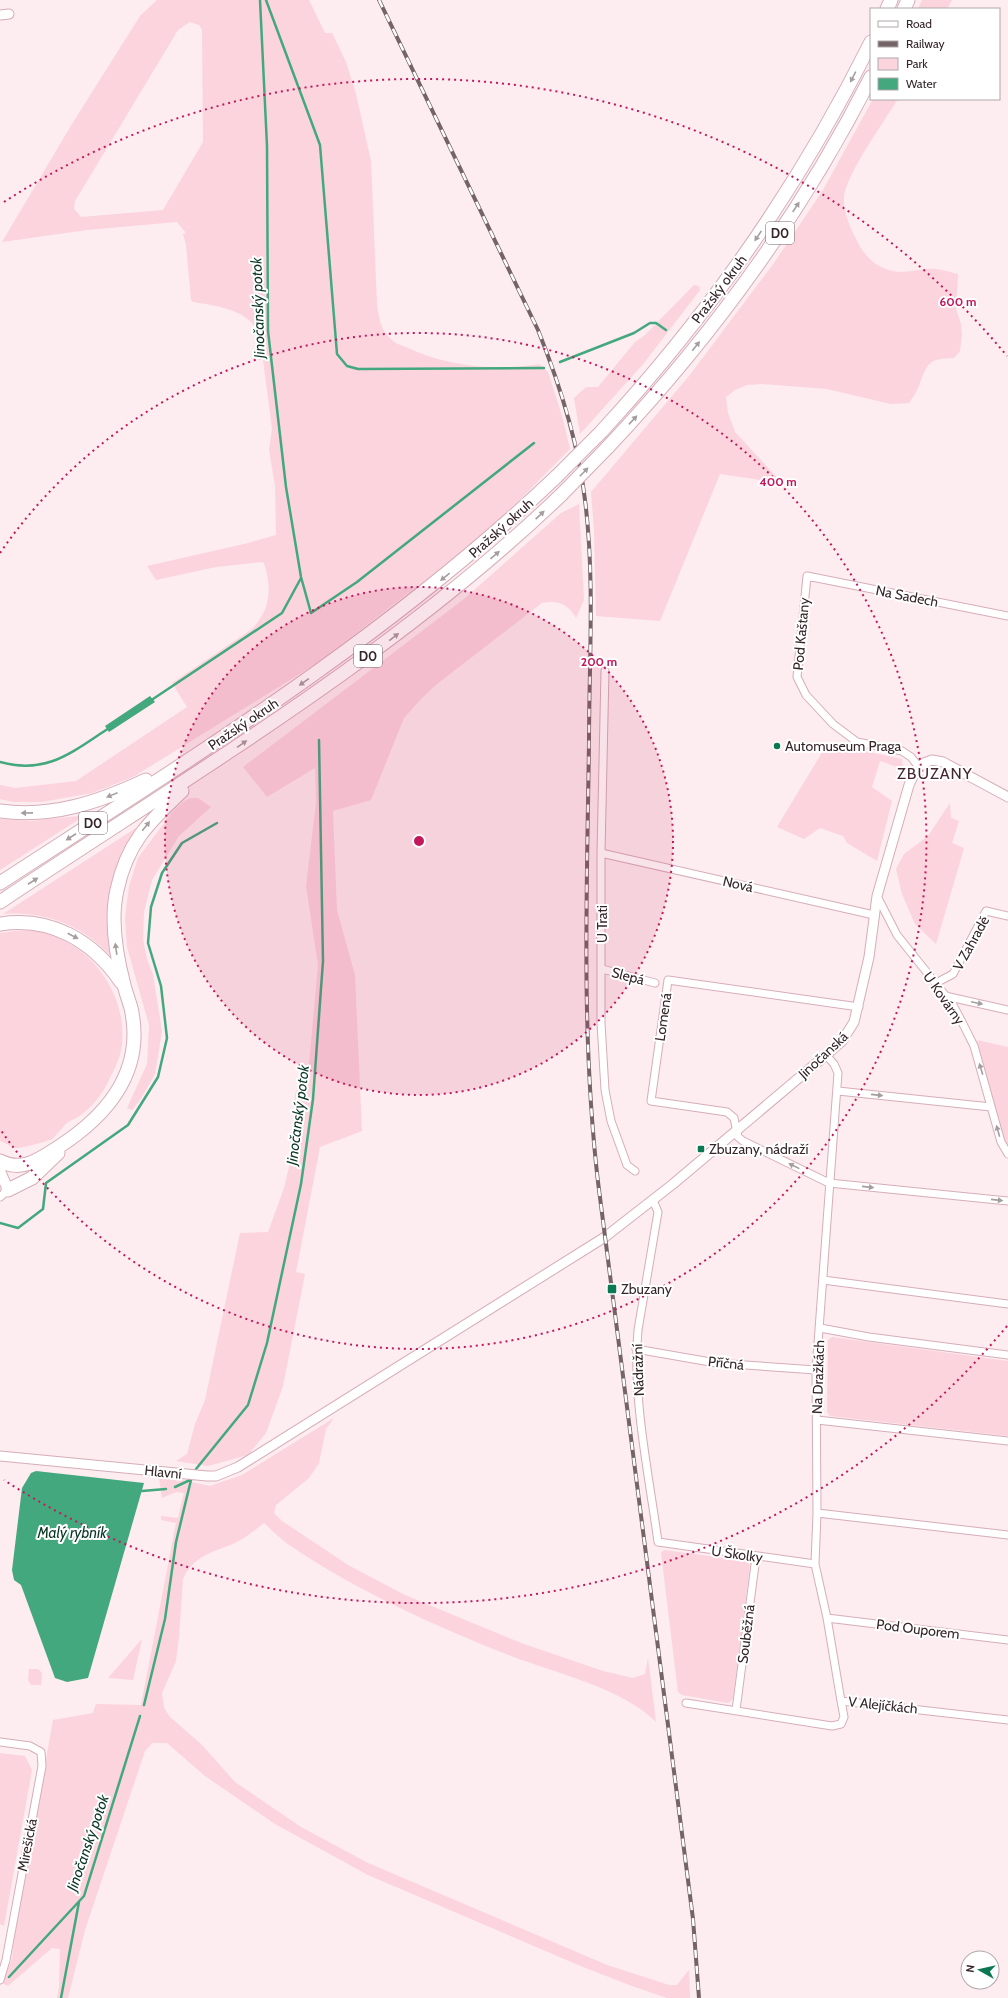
<svg xmlns="http://www.w3.org/2000/svg" width="1008" height="1998" font-family="Cabin,sans-serif">
	<rect width="100%" height="100%" fill="#fdecf0"/>
	<path fill="#fbd4de" fill-rule="evenodd" d="M157,0H309L325,33H332L346,62L356,94L371,161L377,305C379,319 381,331 392,340C396,344 401,345 406,347C445,366 497,372 539,364L548,372L562,416L570,449L466,554L407,594L319,662L133,777L92,793L42,802H13L0,799V785L15,788L76,781L187,707L172,683L252,629C271,609 272,588 264,563L262,562L216,567L156,580L147,566L244,544L276,535L275,486L269,450L272,429L260,337C251,309 217,306 193,302L191,300L186,245L183,234L186,233L177,222L87,230L2,242L72,124L140,16ZM190,22L199,25L202,30L203,142L163,210L81,217L74,209L75,201L178,30Z
		M922,0H952L947,9H918Z
		M873,99H898C885,120 846,174 844,197C843,211 849,225 855,237C862,252 870,263 886,269C900,275 913,270 928,269C938,268 948,272 958,274L956,309L961,324L962,335L960,351L954,358C930,359 928,361 920,383C918,390 913,397 909,403L891,404L827,389L761,384L747,385L735,390L726,397L728,413L735,432L782,483L720,474L660,621L596,616L594,530L591,492L689,376L774,263L823,190Z
		M694,285L699,286L700,290L644,363L580,434L574,398L586,387H598L635,342L644,336Z
		M579,504L584,600L576,618C568,604 558,600 542,603L437,684L422,698L404,718L371,800L333,811L337,910L355,975L362,1131L320,1147L296,1272L305,1274L283,1386L266,1433L248,1455L208,1466L176,1461L187,1454L195,1424L205,1400L240,1233L268,1232L284,1188L295,1142V1094L309,1064L318,965L306,886L316,802L315,768L267,797L243,767L464,599L561,513Z
		M826,746L855,749L902,759L903,769L880,761L872,787L892,801L877,861L847,843L843,836L820,828L804,839L777,827Z
		M191,798H198L211,807L179,836L152,880L144,912L143,939L147,959L153,975L162,1031L155,1074L140,1100L132,1110L127,1108L147,1064L149,1025L127,947L125,918L129,886L138,858L173,811L184,801Z
		M950,803L951,818L959,821L952,843L964,848L936,944L915,924L902,894L896,869L904,854L928,836Z
		M79,816L78,820L0,870V819L30,821Z
		M136,828L137,829L129,842L112,956L111,957C83,925 45,911 3,914Z
		M15,931C22,931 29,930 36,931C88,940 127,991 122,1044C121,1056 115,1068 110,1078C102,1096 87,1114 70,1121C63,1125 58,1134 52,1139C49,1141 22,1148 17,1148C12,1147 5,1143 0,1141V933Z
		M977,1040L1008,1047V1147L1001,1132Z
		M832,1337L1008,1361V1436L830,1416L827,1412L828,1340Z
		M334,1418L326,1429L319,1463L309,1478L276,1505L274,1513L282,1521L348,1565L405,1595L521,1643L603,1671L633,1678L645,1674L648,1658L656,1722C622,1688 556,1673 511,1656C439,1628 355,1590 291,1546C281,1540 273,1531 264,1523C255,1530 245,1538 235,1543C213,1552 193,1556 183,1579L179,1637L176,1661L162,1693L164,1708L170,1717L201,1744L235,1782L301,1827L368,1863L607,1965L669,1985H677L689,1970L690,1998H667L632,1986L583,1967L368,1875L275,1824L205,1776L167,1743H152L145,1751L85,1930L68,1998H57L59,1987L60,1949L52,1948L8,1986L2,1983L12,1959L16,1914L28,1860L53,1720L93,1713L96,1704L141,1705L176,1523L161,1520V1516L178,1518L184,1493L176,1492L162,1498L159,1478L177,1479L210,1486L242,1475Z
		M664,1550L746,1561L750,1565L733,1699L728,1703L682,1695L678,1692L661,1553Z
		M142,1639L133,1680L108,1678Z
		M29,1669H38L42,1673L41,1685H31L28,1680Z
		M0,1753L25,1756L32,1770L4,1926L0,1924Z"/>
	<path fill="#43a87e" d="M150,696L155,702L109,732L105,726Z
		M36,1471L144,1483L88,1678L67,1682L55,1678L21,1585L14,1580L12,1570L22,1488L31,1473Z"/>
	<g fill="none" stroke-linecap="round" stroke-linejoin="round">
		<path stroke="#43a87e" stroke-width="2.5" d="M260,0L267,146L268,331L286,487L301,577L311,613L357,582L534,443
			M266,0L320,145L337,354L347,366L358,369L544,368
			M560,362L634,333L650,323H656L666,330
			M150,701L282,613L301,578
			M0,762C47,775 72,752 109,728
			M0,1223L18,1228L43,1209L46,1183L128,1125L158,1077L167,1038L161,986L148,943L151,907L162,873L182,843L217,823
			M196,1469L248,1405L267,1343L301,1184L313,1099L323,961L319,740
			M175,1487L190,1480
			M142,1491L166,1489
			M144,1705L165,1619L176,1542L191,1480
			M9,1977L84,1896L140,1716
			M61,1998L79,1902"/>
		<g stroke="#d6aeb8" stroke-width="9">
			<path id="minor" d="M605,671L601,853V1023L605,1090L611,1121L627,1165L635,1171
				M919,767L911,757L902,751L857,742L833,724L806,695L797,677L807,576L1008,616
				M601,853L874,915
				M877,896L897,935L953,1005L963,1024L974,1046L1001,1142L1008,1154
				M602,969L655,983
				M936,983L953,974L986,911L1008,916
				M945,996L1008,1010
				M859,1007L668,980L651,1101L727,1112L734,1118L738,1137L743,1141L829,1183L1008,1201
				M826,1055L834,1064L838,1073L816,1370L817,1513L815,1564L827,1618L841,1701
				M838,1091L991,1107
				M0,1197L8,1190
				M653,1200L658,1212L638,1330C632,1398 649,1475 658,1542L815,1564
				M823,1280L1008,1304
				M820,1328L869,1337L1008,1355
				M636,1349L716,1363L816,1370
				M817,1420L1008,1441
				M817,1513L1008,1535
				M827,1618L1008,1640
				M686,1703L832,1726L841,1724L844,1717L841,1701L1008,1720
				M736,1710L756,1557
				M0,1742L30,1746L41,1752L42,1766L6,1960L0,1980"/>
		</g>
		<g stroke="#d6aeb8" stroke-width="11">
			<path id="tertiary" d="M0,15L9,14
				M0,1456L207,1476H216L238,1467L605,1237L673,1184L826,1055L842,1041L854,1022L869,957L877,896L909,785L916,770L924,763L932,760L943,762L1008,797"/>
		</g>
		<g stroke="#d6aeb8" stroke-width="12">
			<path id="secondary" d="M0,1171L8,1190"/>
		</g>
		<g stroke="#d6aeb8" stroke-width="15">
			<path id="motorway" d="M887,9L891,0
				M904,9L908,0
				M601,432C709,315 800,185 871,42
				M607,448C711,338 802,213 871,77
				M0,811C53,818 99,802 146,780
				M0,883C195,756 388,637 557,476
				M0,902C193,773 393,656 561,495
				M0,924C51,916 93,941 121,982
				M0,1161C23,1173 41,1158 60,1146C109,1114 145,1070 131,1008C129,1001 126,993 124,985C116,955 110,921 117,890C127,843 148,823 182,791
				M8,1190L32,1178L58,1153"/>
		</g>
		<use href="#minor" stroke="#fff" stroke-width="7"/>
		<use href="#tertiary" stroke="#fff" stroke-width="9"/>
		<use href="#secondary" stroke="#fff" stroke-width="10"/>
		<use href="#motorway" stroke="#fff" stroke-width="13"/>
		<g stroke="#746468" stroke-width="4">
			<path id="rail" d="M379,0L538,330C560,385 578,441 585,500C595,579 589,662 589,742C587,889 581,1036 598,1182L693,1919L699,1998"/>
		</g>
		<use href="#rail" stroke="#fff" stroke-width="2.5" stroke-dasharray="8" stroke-linecap="butt"/>
		<g stroke="#d6aeb8" stroke-width="15" stroke-linecap="butt">
			<path id="motorway-bridge" d="M557,476L601,432
				M561,495L607,448"/>
		</g>
		<use href="#motorway-bridge" stroke="#fff" stroke-width="13"/>
	</g>
	<defs><path id="oneway-solid" d="M-6-.8H1V-3.2L6.5 0L1 3.2V.8H-6Z"/></defs>
	<g fill="#a59d9f">
		<use href="#oneway-solid" transform="translate(853 77) rotate(117)"/>
		<use href="#oneway-solid" transform="translate(796 207) rotate(-57)"/>
		<use href="#oneway-solid" transform="translate(758 236) rotate(124)"/>
		<use href="#oneway-solid" transform="translate(696 346) rotate(-51)"/>
		<use href="#oneway-solid" transform="translate(633 420) rotate(-47)"/>
		<use href="#oneway-solid" transform="translate(584 472) rotate(-46)"/>
		<use href="#oneway-solid" transform="translate(540 515) rotate(-43)"/>
		<use href="#oneway-solid" transform="translate(495 555) rotate(-41)"/>
		<use href="#oneway-solid" transform="translate(445 577) rotate(141)"/>
		<use href="#oneway-solid" transform="translate(394 637) rotate(-37)"/>
		<use href="#oneway-solid" transform="translate(304 682) rotate(145)"/>
		<use href="#oneway-solid" transform="translate(242 744) rotate(-34)"/>
		<use href="#oneway-solid" transform="translate(112 795) rotate(158)"/>
		<use href="#oneway-solid" transform="translate(27 813) rotate(179)"/>
		<use href="#oneway-solid" transform="translate(146 826) rotate(-51)"/>
		<use href="#oneway-solid" transform="translate(71 837) rotate(147)"/>
		<use href="#oneway-solid" transform="translate(33 881) rotate(-33)"/>
		<use href="#oneway-solid" transform="translate(73 936) rotate(28)"/>
		<use href="#oneway-solid" transform="translate(116 949) rotate(-98)"/>
		<use href="#oneway-solid" transform="translate(977 1003) rotate(12)"/>
		<use href="#oneway-solid" transform="translate(981 1069) rotate(-107)"/>
		<use href="#oneway-solid" transform="translate(877 1095) rotate(6)"/>
		<use href="#oneway-solid" transform="translate(998 1131) rotate(-106)"/>
		<use href="#oneway-solid" transform="translate(794 1166) rotate(-154)"/>
		<use href="#oneway-solid" transform="translate(868 1187) rotate(6)"/>
		<use href="#oneway-solid" transform="translate(997 1200) rotate(6)"/>
	</g>
	<circle cx="419" cy="841" r="254" fill="#c2185b" fill-opacity=".12"/>
	<g fill="none" stroke="#c2185b" stroke-width="2" stroke-dasharray="2 4">
		<circle cx="419" cy="841" r="254"/>
		<path d="M0 553A508 508 0 1 1 0 1129"/>
		<path d="M1007 1326A762 762 0 0 1 4 1480M4 202A762 762 0 0 1 1007 356"/>
	</g>
	<g fill="#097853" stroke="#fff" stroke-width="1.5">
		<circle cx="777" cy="746" r="4"/>
		<rect x="697" y="1145" width="8" height="8" rx="2"/>
		<rect x="607" y="1284" width="10" height="10" rx="2"/>
	</g>
	<g text-anchor="middle" dominant-baseline="central" stroke-width="4" stroke-linejoin="round" paint-order="stroke">
		<g fill="#fff" stroke="#72676a" stroke-width="1">
			<rect x="766" y="222" width="28" height="22" rx="3"/>
			<rect x="354" y="645" width="28" height="22" rx="3"/>
			<rect x="79" y="812" width="28" height="22" rx="3"/>
		</g>
		<g font-size="13" font-weight="bold" fill="#36262a">
			<text x="780" y="233">D0</text>
			<text x="368" y="656">D0</text>
			<text x="93" y="823">D0</text>
		</g>
		<g font-size="14" fill="#36262a" stroke="#fff">
			<text transform="translate(719 289) rotate(-53)">Pražský okruh</text>
			<text transform="translate(501 528) rotate(-42)">Pražský okruh</text>
			<text transform="translate(907 596) rotate(11)">Na Sadech</text>
			<text transform="translate(801 634) rotate(-85)">Pod Kaštany</text>
			<text transform="translate(243 724) rotate(-34)">Pražský okruh</text>
			<text transform="translate(738 884) rotate(13)">Nová</text>
			<text transform="translate(602 924) rotate(-90)">U Trati</text>
			<text transform="translate(971 943) rotate(-61)">V Zahradě</text>
			<text transform="translate(628 976) rotate(15)">Slepá</text>
			<text transform="translate(944 998) rotate(55)">U Kovárny</text>
			<text transform="translate(663 1017) rotate(-82)">Lomená</text>
			<text transform="translate(823 1055) rotate(-43)">Jinočanská</text>
			<text transform="translate(726 1363) rotate(6)">Příčná</text>
			<text transform="translate(638 1370) rotate(-92)">Nádražní</text>
			<text transform="translate(818 1377) rotate(-88)">Na Dražkách</text>
			<text transform="translate(163 1472) rotate(6)">Hlavní</text>
			<text transform="translate(737 1554) rotate(8)">U Školky</text>
			<text transform="translate(918 1629) rotate(7)">Pod Ouporem</text>
			<text transform="translate(746 1634) rotate(-83)">Souběžná</text>
			<text transform="translate(883 1705) rotate(6)">V Alejíčkách</text>
			<text transform="translate(27 1845) rotate(-79)">Mirešická</text>
		</g>
		<g font-size="14" fill="#36262a" stroke="#fff" text-anchor="start">
			<text x="785" y="746">Automuseum Praga</text>
			<text x="709" y="1149">Zbuzany, nádraží</text>
			<text x="621" y="1289">Zbuzany</text>
		</g>
		<g font-size="15" font-style="italic" fill="#093625" stroke="#fff">
			<text transform="translate(258 308) rotate(-92)">Jinočanský potok</text>
			<text transform="translate(298 1115) rotate(-83)">Jinočanský potok</text>
			<text x="72" y="1533">Malý rybník</text>
			<text transform="translate(88 1843) rotate(-71)">Jinočanský potok</text>
		</g>
		<g font-size="16" letter-spacing="1" fill="#462730" stroke="#fff">
			<text x="935" y="773">ZBUZANY</text>
		</g>
	</g>
	<circle cx="419" cy="841" r="6" fill="#c2185b" stroke="#fff" stroke-width="2"/>
	<g font-size="12" text-anchor="middle" font-weight="bold" fill="#c2185b" stroke="#fff" stroke-width="4" stroke-linejoin="round" paint-order="stroke">
		<text x="958" y="306">600 m</text>
		<text x="778" y="486">400 m</text>
		<text x="599" y="666">200 m</text>
	</g>
	<rect x="870" y="8" width="130" height="92" fill="#ffffff" stroke="#afa8aa"/>
	<rect x="878" y="21" width="20" height="6" fill="#ffffff" stroke="#afa8aa"/>
	<text x="906" y="28" font-size="12" fill="#36262a">Road</text>
	<rect x="878" y="41" width="20" height="6" fill="#746468" stroke="#afa8aa"/>
	<text x="906" y="48" font-size="12" fill="#36262a">Railway</text>
	<rect x="878" y="58" width="20" height="12" fill="#fbd4de" stroke="#afa8aa"/>
	<text x="906" y="68" font-size="12" fill="#36262a">Park</text>
	<rect x="878" y="78" width="20" height="12" fill="#43a87e" stroke="#afa8aa"/>
	<text x="906" y="88" font-size="12" fill="#36262a">Water</text>
	<g transform="translate(980 1970) rotate(278)"><circle r="19" fill="#ffffff" stroke="#afa8aa"/>
	<path d="M0-3L7 15L0 10L-7 15Z" fill="#097853"/>
	<text y="-6" font-size="11" font-weight="bold" text-anchor="middle" fill="#36262a">N</text>
	</g>
</svg>
